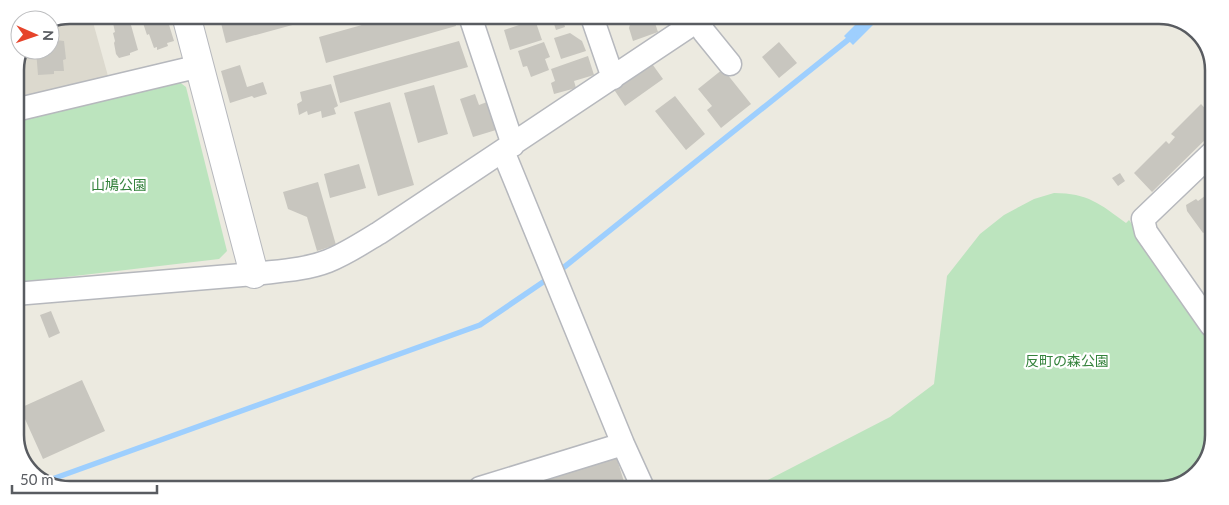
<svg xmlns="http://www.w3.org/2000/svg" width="1229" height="505" font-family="Lato,'Noto Sans JP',sans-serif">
	<rect width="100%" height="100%" fill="#eceae0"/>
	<path fill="#dcd9ce" d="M70,15H91L108,76L15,98V66L22,50H50V23Z"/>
	<path fill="#bce4be" d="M178,81L186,87L227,251L219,259L15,283V119Z
		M1054,193C1088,193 1100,204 1126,223L1129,220L1211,340L1210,456L1190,481L1160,490L758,489L764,482L890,417L934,384L947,276L980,234L1004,215L1034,199Z"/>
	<path fill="#9ecffe" d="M862,18H880L853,45L844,36Z"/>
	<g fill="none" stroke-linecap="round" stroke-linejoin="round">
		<path stroke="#9ecffe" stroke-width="5.5" d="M558,272L854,35
			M44,482L480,325L549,278"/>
	</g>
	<path fill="#c8c6bf" d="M99,15H117V16L101,20Z
		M144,15H166L174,41L167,43L168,46L157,50V47L154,48L149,34L147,35L143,23H146Z
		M232,16H306L307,21L226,43L220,19Z
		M394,16H453L456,26L326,63L319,37Z
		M527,17H534L542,40L510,50L504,30L519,25L518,19Z
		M548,17H569V18L563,20L565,27L556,30L554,24L550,25Z
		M624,17H653L658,32L633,41L629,28L631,21H626Z
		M129,18L138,50L130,53V55L119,58L116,54L114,43L115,41L113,33L115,32L113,23Z
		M50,32L56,33V40L64,41L66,59L63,60L64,71H54V74L38,75L36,50H50Z
		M570,33L582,41L586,51L561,59L554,38Z
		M459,41L468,67L340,103L333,76Z
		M544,42L550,57L545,59L549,70L531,77L527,66L523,67L518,51Z
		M779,42L797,63L779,78L762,57Z
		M588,56L594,75L574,81L576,88L554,94L551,83L555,81L551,69Z
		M650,61L663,79L625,106L613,88Z
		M240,65L247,87L263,82L267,94L254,98L252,96L230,103L221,71Z
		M723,69L751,104L721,128L707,110L712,106L698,89Z
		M331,84L338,106L334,108L336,114L322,118L321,111L308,115L307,111L299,115L297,104L302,101L300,92Z
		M434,85L448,134L418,143L404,93Z
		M475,94L479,105L487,102L496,130L473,137L460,99Z
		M675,96L705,134L686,150L655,111Z
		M390,102L414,185L378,196L354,112Z
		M1201,104L1213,117V132L1152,192L1134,173L1166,141L1169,144L1175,137L1171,134Z
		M359,164L366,188L330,198L324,174Z
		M1120,173L1125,181L1118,186L1112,178Z
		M318,182L336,245L317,251L307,217L288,209L283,192Z
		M1209,193L1213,198L1212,227L1203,233L1187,211L1186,205L1196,199L1198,201Z
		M1212,239V251L1206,244Z
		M51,311L60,333L49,338L40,315Z
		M82,380L105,431L43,459L20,408Z
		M616,456L626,488H516Z"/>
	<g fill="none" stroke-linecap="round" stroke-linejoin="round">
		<g stroke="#b6b8bd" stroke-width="25">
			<path id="minor" d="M470,16L513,145
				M592,17L613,78
				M698,20L704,32L730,64
				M15,110L200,66
				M503,151L623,444L643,488
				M15,294L254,274C278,271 305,270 328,261C346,254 362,243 379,233L703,17
				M1211,325L1146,232L1143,219L1213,152
				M480,488L623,444"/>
		</g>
		<g stroke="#b6b8bd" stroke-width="30">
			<path id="tertiary" d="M186,15L254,274"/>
		</g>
		<use href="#minor" stroke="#fff" stroke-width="22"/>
		<use href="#tertiary" stroke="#fff" stroke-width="28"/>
	</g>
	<g text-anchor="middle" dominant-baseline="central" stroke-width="4.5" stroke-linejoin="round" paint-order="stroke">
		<g font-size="14" fill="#35833d" stroke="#fff">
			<text x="119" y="184">山鳩公園</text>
			<text x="1067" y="360">反町の森公園</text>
		</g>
	</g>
	<path d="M0 0H1229V505H0ZM70 24H1159A46 46 0 0 1 1205 70V435A46 46 0 0 1 1159 481H70A46 46 0 0 1 24 435V70A46 46 0 0 1 70 24Z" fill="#fff" fill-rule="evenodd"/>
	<path fill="none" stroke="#595c61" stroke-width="2.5" d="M70 24H1159A46 46 0 0 1 1205 70V435A46 46 0 0 1 1159 481H70A46 46 0 0 1 24 435V70A46 46 0 0 1 70 24Z"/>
	<g transform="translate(35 35) rotate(92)"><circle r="24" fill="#ffffff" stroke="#bdbec0"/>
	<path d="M0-4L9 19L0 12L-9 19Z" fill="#e6442b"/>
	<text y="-8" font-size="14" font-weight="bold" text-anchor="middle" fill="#595c61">N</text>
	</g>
	<path d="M12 485v8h145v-8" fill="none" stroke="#595c61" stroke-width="2.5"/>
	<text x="20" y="485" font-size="15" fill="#595c61" stroke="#ffffff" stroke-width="4" paint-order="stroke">50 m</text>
</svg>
